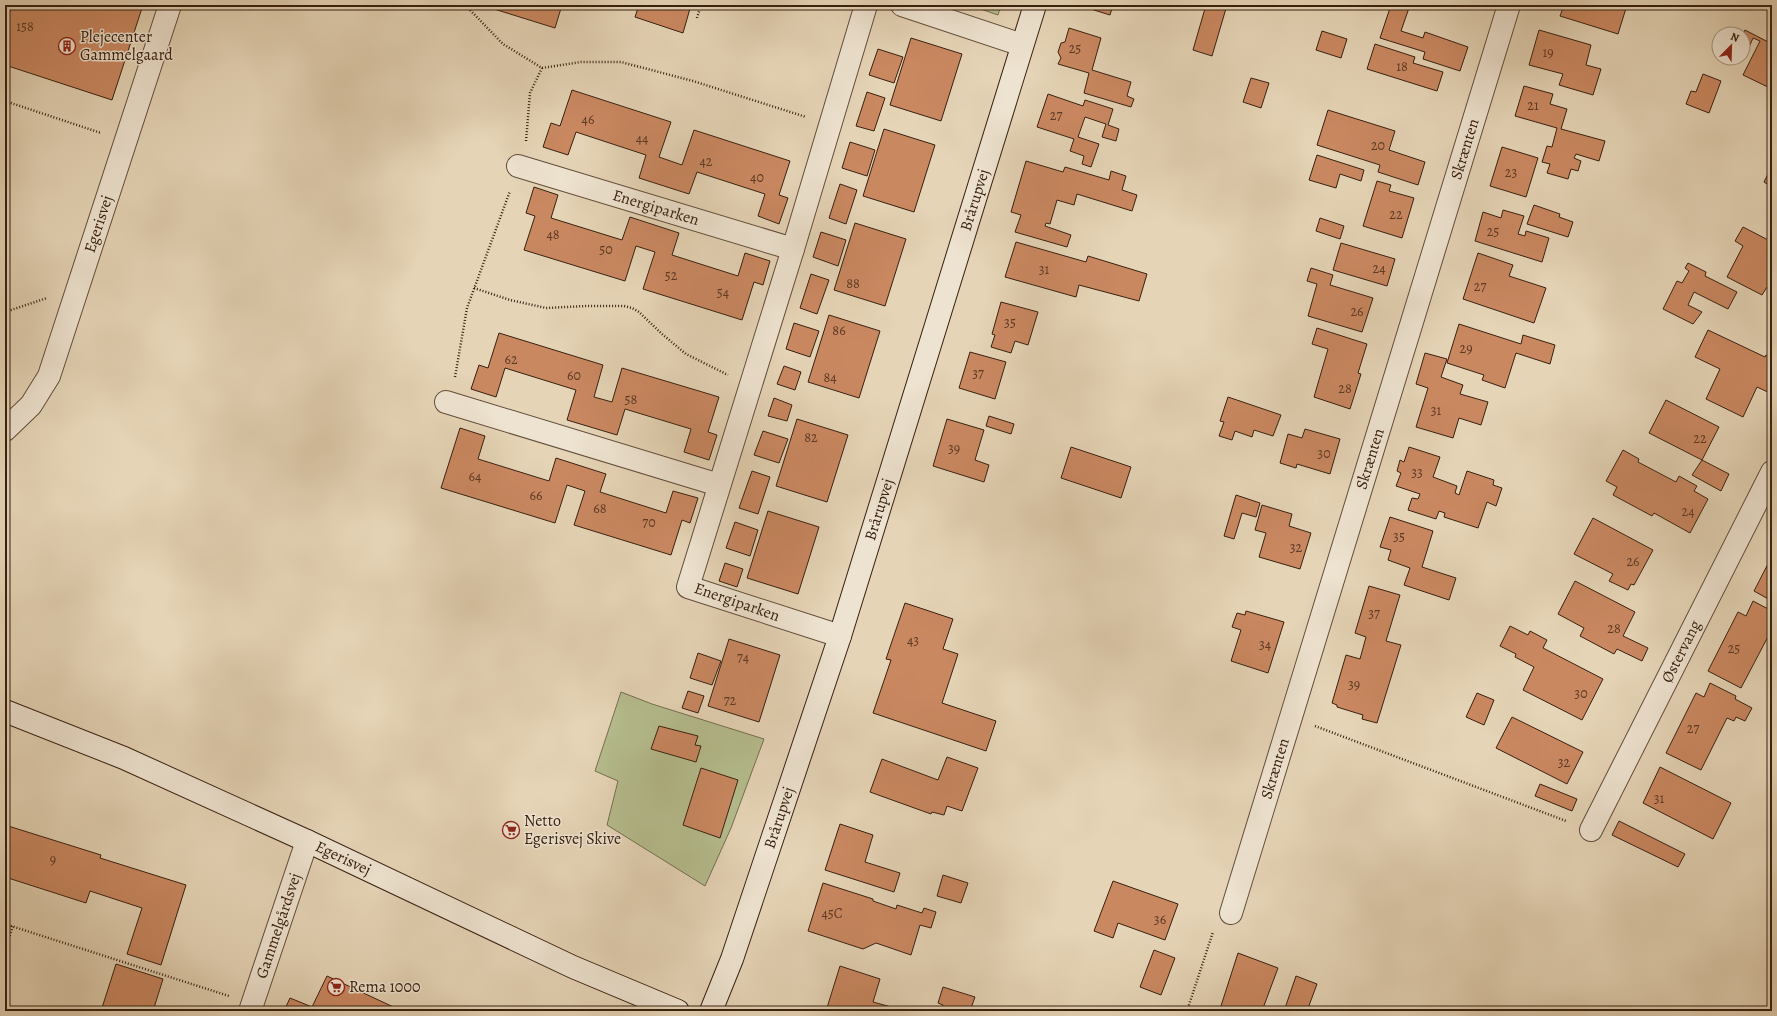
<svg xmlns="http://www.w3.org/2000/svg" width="1777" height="1016" font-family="Alegreya,serif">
	<rect width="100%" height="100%" fill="#e5d4b6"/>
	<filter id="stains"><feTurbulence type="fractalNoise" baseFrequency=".005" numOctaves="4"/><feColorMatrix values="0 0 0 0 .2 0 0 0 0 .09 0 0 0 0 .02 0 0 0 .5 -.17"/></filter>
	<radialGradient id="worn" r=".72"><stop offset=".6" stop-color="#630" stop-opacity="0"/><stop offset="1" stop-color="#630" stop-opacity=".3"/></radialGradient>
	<path fill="#b5bd8e" stroke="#766e4f" d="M969,5H1001L998,15Z
		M621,692L652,704L764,739L731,828L705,886L607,825L618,781L595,771Z"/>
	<path fill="#ca8861" stroke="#372010" d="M12,5H143L112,100L5,65V26Z
		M495,5H562L555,28L494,9Z
		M639,5H691L683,33L635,17Z
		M1078,5H1113L1110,15Z
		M1206,5H1227L1212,56L1193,50Z
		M1391,5H1410L1401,31L1423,38L1425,32L1468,47L1460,71L1423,59L1425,52L1380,38Z
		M1564,5H1627L1618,34L1560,16Z
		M1069,28L1101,38L1092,70L1131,82L1127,96L1134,99L1131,107L1084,93L1089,73L1058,64L1061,58L1058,52L1061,43L1065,42Z
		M1539,30L1591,45L1586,65L1601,69L1593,95L1559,85L1563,74L1529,65Z
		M1745,30L1772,44V89L1743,75L1760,41L1753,38L1746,54L1743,52V34Z
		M1322,31L1347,39L1341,58L1316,50Z
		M911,38L962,54L941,121L890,105Z
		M1375,44L1415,57L1413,63L1443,72L1437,91L1367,69Z
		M878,49L903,57L894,83L869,75Z
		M1703,74L1721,81L1709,113L1686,104L1691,91L1696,92Z
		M1251,78L1269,83L1261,108L1243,102Z
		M1524,86L1553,94L1550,104L1567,109L1561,129L1605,141L1599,161L1576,154L1574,158L1581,161L1578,171L1571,169L1568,179L1547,173L1550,164L1542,162L1547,146L1552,147L1557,128L1515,116Z
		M572,90L671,122L659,157L682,165L694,130L790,161L779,195L788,198L779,224L758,216L765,194L697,172L689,194L639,178L646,155L576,132L568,155L543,147L551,123L560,126Z
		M867,92L885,98L874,131L856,126Z
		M1048,94L1083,106L1085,100L1113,109L1108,125L1119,129L1116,141L1102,137L1106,124L1085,117L1078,137L1099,144L1091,167L1082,164L1084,156L1070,151L1074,139L1037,127Z
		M1328,110L1395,131L1389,150L1425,162L1418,185L1378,172L1380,165L1317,145Z
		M884,129L935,145L914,212L863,196Z
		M850,142L875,150L867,176L842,168Z
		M1502,147L1538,158L1526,197L1490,186Z
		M1317,155L1364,170L1361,181L1340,174L1336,188L1309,180Z
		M1026,161L1063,172L1065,167L1109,180L1111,171L1126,176L1122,190L1137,195L1132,211L1077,194L1074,205L1057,200L1050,224L1046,223L1045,226L1071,235L1067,247L1015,232L1021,215L1011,212Z
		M1772,166V187L1764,182Z
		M1377,181L1391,185L1389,191L1414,198L1402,238L1363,226Z
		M840,184L857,190L846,224L829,218Z
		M534,187L558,195L551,218L622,240L630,217L679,233L672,255L738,276L745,253L770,261L763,285L754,282L742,320L643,289L655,252L636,246L625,281L524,250L535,216L526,213Z
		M1534,205L1560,214L1559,217L1573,222L1568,237L1527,224Z
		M1503,210L1524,216L1518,234L1525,236L1526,231L1549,238L1542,262L1475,241L1483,212L1501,218Z
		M1320,218L1344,226L1340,239L1316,231Z
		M855,223L906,239L885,306L834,290Z
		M1743,227L1772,242V284L1770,288L1767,287L1762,295L1727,277L1743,246L1735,241Z
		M821,232L846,240L838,266L813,257Z
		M1016,242L1086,262L1088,256L1147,274L1139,301L1079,285L1076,297L1005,277Z
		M1341,243L1395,259L1387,286L1333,270Z
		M1478,253L1513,265L1509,276L1546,288L1534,323L1463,299Z
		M1688,263L1706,272L1705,276L1737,292L1728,309L1694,292L1688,305L1702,312L1693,324L1663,309L1677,281L1682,283L1689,271L1685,268Z
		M1311,268L1333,275L1330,285L1373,298L1362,332L1308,316L1317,284L1307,281Z
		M811,274L829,280L817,314L800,308Z
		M1001,302L1038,312L1028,345L1015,341L1011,353L991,347L995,335L992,334Z
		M829,315L880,331L859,398L808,382Z
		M794,323L819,331L810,357L786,349Z
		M1459,324L1521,344L1523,335L1555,345L1550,364L1516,353L1505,388L1482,380L1484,375L1447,363Z
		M1317,328L1367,344L1358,373L1361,374L1350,409L1314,397L1328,349L1312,344Z
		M1708,330L1765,357L1766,355L1772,357V394L1757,387L1743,417L1706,399L1720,369L1695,357Z
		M499,333L603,365L594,397L612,402L622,368L719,397L708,432L717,435L709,460L684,452L691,429L625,409L617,435L567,420L576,390L505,368L496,397L471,389L479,365L488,368Z
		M970,352L1006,362L995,399L959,388Z
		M1425,353L1447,359L1441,377L1463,385L1460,394L1488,402L1481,425L1459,418L1453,438L1416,427L1428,388L1416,384Z
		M784,366L801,372L795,390L777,384Z
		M1228,397L1281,415L1273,436L1254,430L1252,437L1235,431L1232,440L1219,436L1224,422L1220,421Z
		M774,398L792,405L787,421L768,416Z
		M1666,400L1719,427L1702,460L1649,433Z
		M989,416L1014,424L1011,434L986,426Z
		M797,419L848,435L827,502L776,486Z
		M947,419L984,430L975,460L989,465L984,482L933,466Z
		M460,428L485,436L478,459L549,481L556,458L606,474L600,492L666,513L673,491L698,498L690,523L682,520L671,555L574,525L585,491L567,485L555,523L441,488Z
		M1305,429L1340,439L1330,474L1297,464L1296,468L1280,463L1288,434L1302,438Z
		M763,431L788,439L779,463L754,455Z
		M1071,447L1131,467L1121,498L1061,478Z
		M1409,447L1440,457L1433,477L1457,486L1455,493L1459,495L1467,471L1494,480L1493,485L1502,488L1496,506L1487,502L1478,528L1444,517L1445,513L1439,511L1436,519L1408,510L1412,498L1418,499L1420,494L1396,486L1401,473L1397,471L1400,460L1404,462Z
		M1623,450L1639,459L1638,462L1676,482L1679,476L1697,486L1694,491L1708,499L1690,533L1654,513L1652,516L1613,495L1617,487L1606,481Z
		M1702,460L1729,474L1721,491L1692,475Z
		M752,471L770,477L758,514L739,508Z
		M1236,495L1260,503L1256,517L1242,513L1234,539L1224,536Z
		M1262,505L1292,514L1289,526L1311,533L1300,569L1259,557L1266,533L1255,530Z
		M768,511L819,527L798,594L747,578Z
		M1390,517L1433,531L1422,567L1456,578L1449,600L1404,585L1410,568L1388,560L1391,550L1380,547Z
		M1593,518L1653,550L1634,585L1631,584L1628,590L1609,581L1613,574L1574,554Z
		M735,522L758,530L750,556L726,548Z
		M1772,556V601L1754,591Z
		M725,563L743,569L737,587L719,581Z
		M1575,581L1635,612L1623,636L1648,648L1642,661L1617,649L1614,654L1580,636L1584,628L1558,614Z
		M1369,586L1400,595L1386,641L1401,645L1377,723L1362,719L1363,715L1337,707V705L1332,703L1346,655L1360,659L1366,637L1355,633Z
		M1753,601L1772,611V629L1741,688L1708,671L1738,612L1746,616Z
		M905,603L953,619L943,649L958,654L942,703L996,721L986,751L873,713L891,660L886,659Z
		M1246,611L1284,622L1268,673L1231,661L1241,630L1232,627L1237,613L1245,615Z
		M1510,626L1528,635L1530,631L1547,640L1543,648L1603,679L1582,720L1523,690L1534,667L1515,657L1516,654L1500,646Z
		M729,639L780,655L759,722L708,706Z
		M698,653L721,661L712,685L690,678Z
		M1710,683L1736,696L1735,699L1752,708L1745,721L1736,717L1734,721L1727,718L1701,770L1666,753L1696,693L1704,697Z
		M688,691L704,696L698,713L682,708Z
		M1477,693L1494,700L1484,725L1466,717Z
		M1512,717L1583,752L1567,784L1496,748Z
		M659,726L698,736L695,745L701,746L696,762L651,749Z
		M947,757L978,768L962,811L947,806L944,815L932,812L931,814L870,792L882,759L938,780Z
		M1660,767L1731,803L1713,839L1643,803Z
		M701,768L738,780L720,838L683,825Z
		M1540,784L1577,799L1572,811L1535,796Z
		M1619,821L1685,854L1678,867L1612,835Z
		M840,824L873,835L865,862L900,873L894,892L825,870Z
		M5,825L101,855L100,858L186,885L161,965L127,954L142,908L90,891L86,903L5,877Z
		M943,875L968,883L961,903L937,896Z
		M1113,881L1178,904L1165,940L1118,923L1113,938L1094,931Z
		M823,883L873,899V901L896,909L897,905L922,913L924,908L936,912L931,928L920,925L911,955L876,943L863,949L808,931Z
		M1154,950L1175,958L1161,995L1140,987Z
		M1238,953L1278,968L1262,1011H1224L1220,1009Z
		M116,964L163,979L153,1011H101Z
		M840,966L880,979L873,1002L895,1008L894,1011H826Z
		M327,976L402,1011H284L290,998L312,1007Z
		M1296,976L1317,984L1307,1011H1284Z
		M943,987L975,997L970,1011H941L943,1005L938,1003Z"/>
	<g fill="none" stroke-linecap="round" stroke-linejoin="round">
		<g stroke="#624d3a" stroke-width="24">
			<g id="street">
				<path d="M902,5L1022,45"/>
				<path id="s1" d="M518,166L793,249"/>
				<path d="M446,402L719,485"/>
				<path id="s2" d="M5,430L31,405L49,376L170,5"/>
				<path d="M840,636L688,587L793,249L866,5"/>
				<path id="s3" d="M1591,830L1772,472"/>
				<path id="s4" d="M1231,913L1509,5"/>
				<path id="s5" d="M250,1011L307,841"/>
			</g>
		</g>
		<g stroke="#372010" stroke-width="24">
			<g id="secondary">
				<path id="s6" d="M5,711L124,758L307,841L573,967L678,1011"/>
				<path id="s7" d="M711,1011L732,959L840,636L1035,5"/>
			</g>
		</g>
		<path stroke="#372010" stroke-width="2.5" stroke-dasharray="1 2" stroke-linecap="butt" d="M447,5L469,9L503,44L542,68L581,62H621L693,81L806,117
			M697,18L701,5
			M5,101L101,133
			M526,141L530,93L542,68
			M474,288L510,300L546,308L586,306H624L632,308L639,312L662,334L686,354L728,375
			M5,312L47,298
			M455,377L467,308L510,191
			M1315,726L1566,821
			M5,924L229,996
			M5,950L13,926
			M1187,1011L1213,932"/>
		<use href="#street" stroke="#eee3d0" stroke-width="22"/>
		<use href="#secondary" stroke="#eee3d0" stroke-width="22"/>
	</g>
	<defs>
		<g id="building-ring" transform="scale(0.9)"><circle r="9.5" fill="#eee3d0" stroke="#8f2418" stroke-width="1.5"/><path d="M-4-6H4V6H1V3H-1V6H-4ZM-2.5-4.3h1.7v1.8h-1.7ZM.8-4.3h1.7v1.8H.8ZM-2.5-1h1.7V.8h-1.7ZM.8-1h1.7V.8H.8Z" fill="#8f2418"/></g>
		<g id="supermarket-ring" transform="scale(0.9)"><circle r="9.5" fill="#eee3d0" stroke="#8f2418" stroke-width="1.5"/><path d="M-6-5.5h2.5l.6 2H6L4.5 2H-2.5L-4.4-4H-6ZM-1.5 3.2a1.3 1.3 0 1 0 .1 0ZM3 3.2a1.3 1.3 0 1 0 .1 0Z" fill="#8f2418"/></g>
	</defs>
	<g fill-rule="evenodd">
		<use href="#building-ring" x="67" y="46"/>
		<use href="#supermarket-ring" x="511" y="830"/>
		<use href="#supermarket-ring" x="336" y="987"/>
	</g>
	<g text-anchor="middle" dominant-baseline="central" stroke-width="3" stroke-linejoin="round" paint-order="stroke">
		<g font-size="14" fill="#5c3a24">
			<text x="25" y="26">158</text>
			<text x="1075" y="48">25</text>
			<text x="1548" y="52">19</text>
			<text x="1402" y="66">18</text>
			<text x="1533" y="105">21</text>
			<text x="1056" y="115">27</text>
			<text x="588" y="119">46</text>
			<text x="642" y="138">44</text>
			<text x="1378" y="145">20</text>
			<text x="706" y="161">42</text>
			<text x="1511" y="172">23</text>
			<text x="757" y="177">40</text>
			<text x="1396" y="214">22</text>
			<text x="1493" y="231">25</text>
			<text x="553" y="234">48</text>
			<text x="606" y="249">50</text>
			<text x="1379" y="268">24</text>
			<text x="1044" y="269">31</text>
			<text x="671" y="275">52</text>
			<text x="853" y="283">88</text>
			<text x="1480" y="286">27</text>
			<text x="723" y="292">54</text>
			<text x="1357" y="311">26</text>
			<text x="1010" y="322">35</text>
			<text x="839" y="330">86</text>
			<text x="1466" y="348">29</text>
			<text x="511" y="359">62</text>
			<text x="978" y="373">37</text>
			<text x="574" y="375">60</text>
			<text x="830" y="377">84</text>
			<text x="1345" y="388">28</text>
			<text x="631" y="399">58</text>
			<text x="1436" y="410">31</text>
			<text x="811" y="437">82</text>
			<text x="1700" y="438">22</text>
			<text x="954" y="448">39</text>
			<text x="1324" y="453">30</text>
			<text x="1417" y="472">33</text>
			<text x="475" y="476">64</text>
			<text x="536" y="495">66</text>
			<text x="600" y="508">68</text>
			<text x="1688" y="511">24</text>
			<text x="649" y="522">70</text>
			<text x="1399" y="536">35</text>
			<text x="1296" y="547">32</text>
			<text x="1633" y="561">26</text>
			<text x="1374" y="613">37</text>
			<text x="1614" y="628">28</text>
			<text x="913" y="640">43</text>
			<text x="1265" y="644">34</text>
			<text x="1734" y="648">25</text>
			<text x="743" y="657">74</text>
			<text x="1354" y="684">39</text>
			<text x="1581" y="693">30</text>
			<text x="730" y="700">72</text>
			<text x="1693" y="728">27</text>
			<text x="1564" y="762">32</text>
			<text x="1659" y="798">31</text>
			<text x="53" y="859">9</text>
			<text x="832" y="913">45C</text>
			<text x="1160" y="919">36</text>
		</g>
		<g font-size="16" fill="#372010" stroke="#eee3d0" text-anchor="start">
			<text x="80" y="37">Plejecenter<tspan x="80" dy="18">Gammelgaard</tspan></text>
			<text x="524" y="821">Netto<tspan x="524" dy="18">Egerisvej Skive</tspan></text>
			<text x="349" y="987">Rema 1000</text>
		</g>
		<g font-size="16" fill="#372010" stroke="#eee3d0">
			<text stroke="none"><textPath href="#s4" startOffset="799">Skrænten</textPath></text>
			<text stroke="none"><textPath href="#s7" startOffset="853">Brårupvej</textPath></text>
			<text stroke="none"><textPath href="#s1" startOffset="144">Energiparken</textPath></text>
			<text stroke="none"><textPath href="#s2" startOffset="230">Egerisvej</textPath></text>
			<text stroke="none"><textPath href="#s4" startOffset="475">Skrænten</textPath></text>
			<text stroke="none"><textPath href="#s7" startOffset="529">Brårupvej</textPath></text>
			<text transform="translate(737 602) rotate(19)">Energiparken</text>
			<text stroke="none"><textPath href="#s3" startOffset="200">Østervang</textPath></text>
			<text stroke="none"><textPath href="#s4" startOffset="151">Skrænten</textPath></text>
			<text stroke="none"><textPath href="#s7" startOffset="205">Brårupvej</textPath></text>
			<text stroke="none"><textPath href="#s6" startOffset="369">Egerisvej</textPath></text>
			<text stroke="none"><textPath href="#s5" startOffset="90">Gammelgårdsvej</textPath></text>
		</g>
	</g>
	<rect width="1777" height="1016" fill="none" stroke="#e5d4b6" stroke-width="20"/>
	<rect x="6" y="6" width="1765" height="1004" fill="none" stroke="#372010" stroke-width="2"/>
	<rect x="10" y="10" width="1757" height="996" fill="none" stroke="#372010"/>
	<g transform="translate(1731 46) rotate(23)"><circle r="19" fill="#eee3d0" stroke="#a59583"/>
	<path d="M0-3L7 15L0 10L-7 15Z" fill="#8f2418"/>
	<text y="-6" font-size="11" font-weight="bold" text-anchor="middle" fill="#372010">N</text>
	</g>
	<rect width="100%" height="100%" filter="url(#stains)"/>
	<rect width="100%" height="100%" fill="url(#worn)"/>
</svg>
